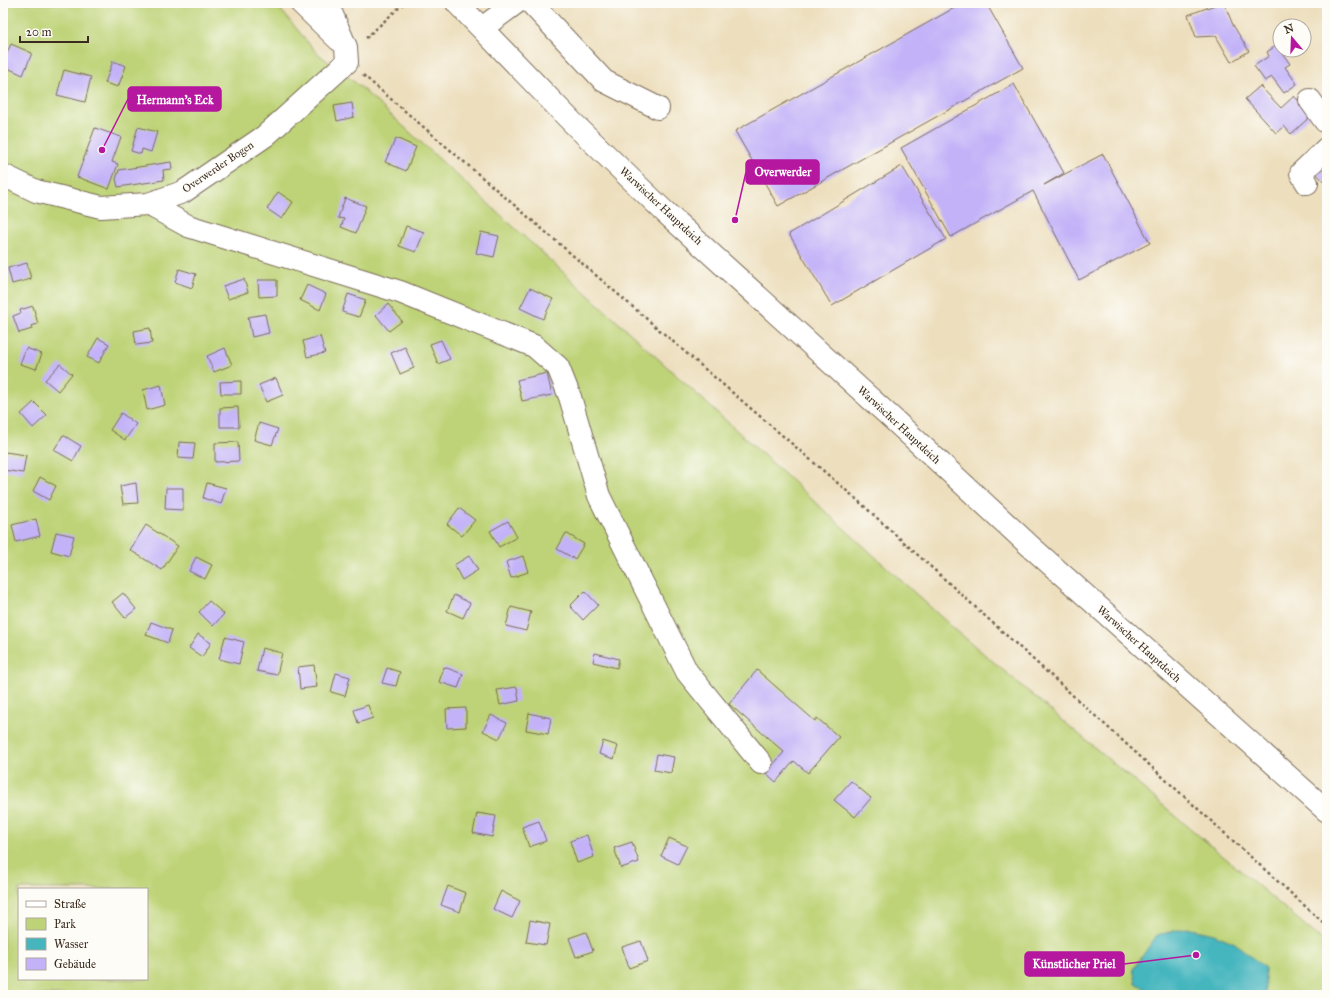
<svg xmlns="http://www.w3.org/2000/svg" width="1330" height="998" font-family="'IM FELL Great Primer',serif">
	<rect width="100%" height="100%" fill="#fdfcf7"/>
	<filter id="ink" filterUnits="userSpaceOnUse"><feTurbulence type="fractalNoise" baseFrequency=".025" numOctaves="2"/><feDisplacementMap in="SourceGraphic" scale="8" xChannelSelector="R" yChannelSelector="G"/><feConvolveMatrix kernelMatrix="1 2 1 2 8 2 1 2 1" color-interpolation-filters="sRGB"/></filter>
	<filter id="wash" filterUnits="userSpaceOnUse"><feTurbulence type="fractalNoise" baseFrequency=".012" numOctaves="4" result="noise"/><feDisplacementMap in="SourceGraphic" scale="16" xChannelSelector="R" yChannelSelector="G"/><feGaussianBlur stdDeviation="0.9" result="paint"/><feColorMatrix in="noise" values="0 0 0 0 0 0 0 0 0 0 0 0 0 0 0 0 0 1.4 0 .05"/><feComposite in="paint" operator="in"/></filter>
	<g filter="url(#wash)">
		<rect width="100%" height="100%" fill="#eddfbe"/>
		<path fill="#bed377" stroke="#7c7e4a" fill-rule="evenodd" d="M3,3H275L316,52L357,84L951,626L1327,944V995H3ZM19,889H147V979H19Z"/>
		<path fill="#45b5be" stroke="#40706e" d="M1187,928L1214,934L1235,943L1265,968V995H1153L1147,990L1136,983L1133,969L1157,935Z"/>
		<g id="blocks">
			<path fill="#c3b2f8" d="M963,3H986L1023,68L778,206L735,131Z
				M1220,3H1224L1233,25L1249,51L1231,62L1216,36L1196,37L1188,15Z
				M11,44L32,53L23,75L3,66V62Z
				M1277,45L1290,64L1285,67L1297,84L1284,93L1272,77L1265,81L1254,66L1269,56L1267,52Z
				M113,61L126,66L118,87L105,83Z
				M64,70L91,77L85,102L57,95Z
				M1014,84L1064,173L1044,185L1103,154L1150,243L1079,280L1033,191L951,237L901,148Z
				M1260,86L1281,108L1294,96L1312,115L1291,134L1284,126L1276,133L1245,99Z
				M352,103L354,117L337,121L334,106Z
				M138,127L157,132L151,152L142,149L141,154L131,151Z
				M95,128L121,137L112,162L118,164L109,189L77,177Z
				M396,138L416,147L406,171L385,162Z
				M1327,158V185L1313,170Z
				M171,162L172,169L163,170L164,180L118,187L116,179L119,170Z
				M902,166L946,239L832,306L789,234Z
				M278,192L293,202L282,219L267,209Z
				M345,198L366,206L356,233L341,227L344,219L338,218Z
				M406,226L424,232L416,252L399,246Z
				M481,232L499,236L494,257L476,253Z
				M27,263L31,279L12,284L8,268Z
				M179,269L196,274L192,288L175,282Z
				M244,279L248,292L228,299L223,286Z
				M258,280H277V296L259,297Z
				M307,285L326,294L320,310L300,300Z
				M530,288L553,299L543,319L520,308Z
				M348,294L366,300L359,317L342,312Z
				M388,304L402,321L389,331L376,315Z
				M33,306L38,324L31,326L32,329L19,333L13,316L21,313L20,310Z
				M265,314L269,333L252,337L248,317Z
				M150,328L152,343L136,345L134,331Z
				M320,336L325,353L307,357L303,341Z
				M98,338L109,344L99,363L87,357Z
				M441,340L450,359L438,364L430,344Z
				M405,347L414,368L400,374L391,353Z
				M26,348L42,354L36,369L20,364Z
				M225,348L232,365L214,372L207,356Z
				M60,364L72,374L58,391L45,380Z
				M547,373L552,395L522,401L517,380Z
				M276,378L283,395L266,402L259,385Z
				M241,381V394H221L220,382Z
				M161,385L165,405L147,410L143,390Z
				M34,402L47,415L33,428L21,414Z
				M238,407L239,427H220V408Z
				M121,413L136,424L125,440L110,430Z
				M259,423L278,429L272,445L254,440Z
				M63,435L81,446L73,461L54,450Z
				M179,442L195,443L193,459L178,458Z
				M238,442L239,461L215,462V443Z
				M5,452L26,455L23,473L3,470Z
				M40,477L56,486L49,500L33,491Z
				M136,483L138,503L123,504L120,486Z
				M207,483L226,488L221,504L203,498Z
				M166,488H183V510L165,509Z
				M459,508L475,520L462,536L447,524Z
				M36,519L40,536L16,542L12,525Z
				M508,521L517,537L499,547L490,531Z
				M146,525L178,546L162,570L130,550Z
				M56,532L74,536L69,556L51,551Z
				M566,533L584,544L575,559L557,549Z
				M469,556L478,570L462,580L454,565Z
				M523,556L528,572L511,578L506,562Z
				M196,557L212,565L205,579L189,571Z
				M585,591L598,605L583,620L570,606Z
				M123,593L136,609L125,618L112,602Z
				M454,595L470,603L463,618L447,611Z
				M209,601L224,614L213,626L199,612Z
				M511,607L531,612L526,631L506,626Z
				M151,622L172,630L168,643L146,635Z
				M198,634L211,643L202,657L189,648Z
				M225,637L244,642L239,664L219,659Z
				M262,648L282,653L277,675L257,671Z
				M595,653L619,659L617,668L593,662Z
				M314,665L317,687L300,689L298,667Z
				M444,667L463,674L458,688L439,682Z
				M387,668L400,672L396,686L382,683Z
				M757,670L815,721L817,718L839,737L808,773L794,761L776,782L766,773L784,752L729,704Z
				M336,673L350,677L345,696L331,692Z
				M517,687L519,701L500,705L497,690Z
				M368,705L373,718L358,723L354,710Z
				M466,708V727L447,728L446,709Z
				M529,713L551,718L548,734L526,730Z
				M491,715L507,723L499,739L483,731Z
				M603,741L618,746L614,759L599,754Z
				M657,754L674,757L671,773L654,770Z
				M851,781L871,798L855,817L834,800Z
				M477,813L496,816L492,837L473,833Z
				M539,821L546,841L529,847L522,827Z
				M587,835L594,857L577,863L570,841Z
				M669,838L687,846L678,864L661,856Z
				M632,842L639,862L621,868L614,848Z
				M448,886L466,893L460,912L441,905Z
				M501,891L520,901L512,918L493,909Z
				M530,920L550,924L546,945L526,942Z
				M586,932L593,951L576,957L569,938Z
				M641,941L648,961L629,968L622,947Z"/>
		</g>
	</g>
	<g filter="url(#ink)">
		<use href="#blocks" fill-opacity="0" stroke="#796956" stroke-width="1"/>
		<g fill="none" stroke-linecap="round" stroke-linejoin="round">
			<g stroke="#796956" stroke-width="24">
				<path id="minor" d="M301,3L339,40
					M457,3L572,122L665,212L895,421L1029,545L1327,811
					M531,3L604,81L658,108
					M482,28L516,3
					M1310,100L1325,121H1327
					M3,175L36,191L101,207L148,204L183,192L265,136L347,62L346,47L327,3
					M1307,183L1301,173L1327,148
					M148,204L188,226L400,292L534,346L558,367L570,397L599,496L687,672L761,763"/>
			</g>
			<path stroke="#796956" stroke-width="2.5" stroke-dasharray="3 3" stroke-linecap="butt" d="M366,38L404,3
				M363,75L855,498L1327,926"/>
			<use href="#minor" stroke="#fff" stroke-width="22"/>
		</g>
	</g>
	<g text-anchor="middle" dominant-baseline="central" stroke-width="4" stroke-linejoin="round" paint-order="stroke">
		<g font-size="11" fill="#3b2a1e" stroke="#fdfcf7">
			<text transform="translate(218 167) rotate(-34)">Overwerder Bogen</text>
			<text transform="translate(661 206) rotate(43)">Warwischer Hauptdeich</text>
			<text transform="translate(899 425) rotate(43)">Warwischer Hauptdeich</text>
			<text transform="translate(1139 644) rotate(42)">Warwischer Hauptdeich</text>
		</g>
	</g>
	<path fill="none" stroke="#b5179e" stroke-width="1.5" d="M102 150L128 99M735 220L746 172M1196 955L1124 964"/>
	<g fill="#b5179e" stroke="#fdfcf7" stroke-width="1.5">
		<circle cx="102" cy="150" r="4"/>
		<circle cx="735" cy="220" r="4"/>
		<circle cx="1196" cy="955" r="4"/>
	</g>
	<g fill="#b5179e" stroke="#b5179e" stroke-width="1.5">
		<rect x="128" y="87" width="93" height="24" rx="4"/>
		<rect x="746" y="160" width="73" height="24" rx="4"/>
		<rect x="1025" y="952" width="99" height="24" rx="4"/>
	</g>
	<g font-size="12" text-anchor="middle" font-weight="bold" fill="#fff">
		<text x="175" y="104">Hermann's Eck</text>
		<text x="783" y="176">Overwerder</text>
		<text x="1074" y="968">Künstlicher Priel</text>
	</g>
	<rect width="1330" height="998" fill="none" stroke="#fdfcf7" stroke-width="16"/>
	<rect x="18" y="888" width="130" height="92" fill="#fdfcf7" stroke="#afa8a0"/>
	<rect x="26" y="901" width="20" height="6" fill="#ffffff" stroke="#afa8a0"/>
	<text x="54" y="908" font-size="12" fill="#3b2a1e">Straße</text>
	<rect x="26" y="918" width="20" height="12" fill="#bed377" stroke="#afa8a0"/>
	<text x="54" y="928" font-size="12" fill="#3b2a1e">Park</text>
	<rect x="26" y="938" width="20" height="12" fill="#45b5be" stroke="#afa8a0"/>
	<text x="54" y="948" font-size="12" fill="#3b2a1e">Wasser</text>
	<rect x="26" y="958" width="20" height="12" fill="#c3b2f8" stroke="#afa8a0"/>
	<text x="54" y="968" font-size="12" fill="#3b2a1e">Gebäude</text>
	<g transform="translate(1292 38) rotate(341)"><circle r="19" fill="#fdfcf7" stroke="#afa8a0"/>
	<path d="M0-3L7 15L0 10L-7 15Z" fill="#b5179e"/>
	<text y="-6" font-size="11" font-weight="bold" text-anchor="middle" fill="#3b2a1e">N</text>
	</g>
	<path d="M20 36v6h68v-6" fill="none" stroke="#3b2a1e" stroke-width="2"/>
	<text x="26" y="36" font-size="12" fill="#3b2a1e" stroke="#fdfcf7" stroke-width="3" paint-order="stroke">20 m</text>
</svg>
